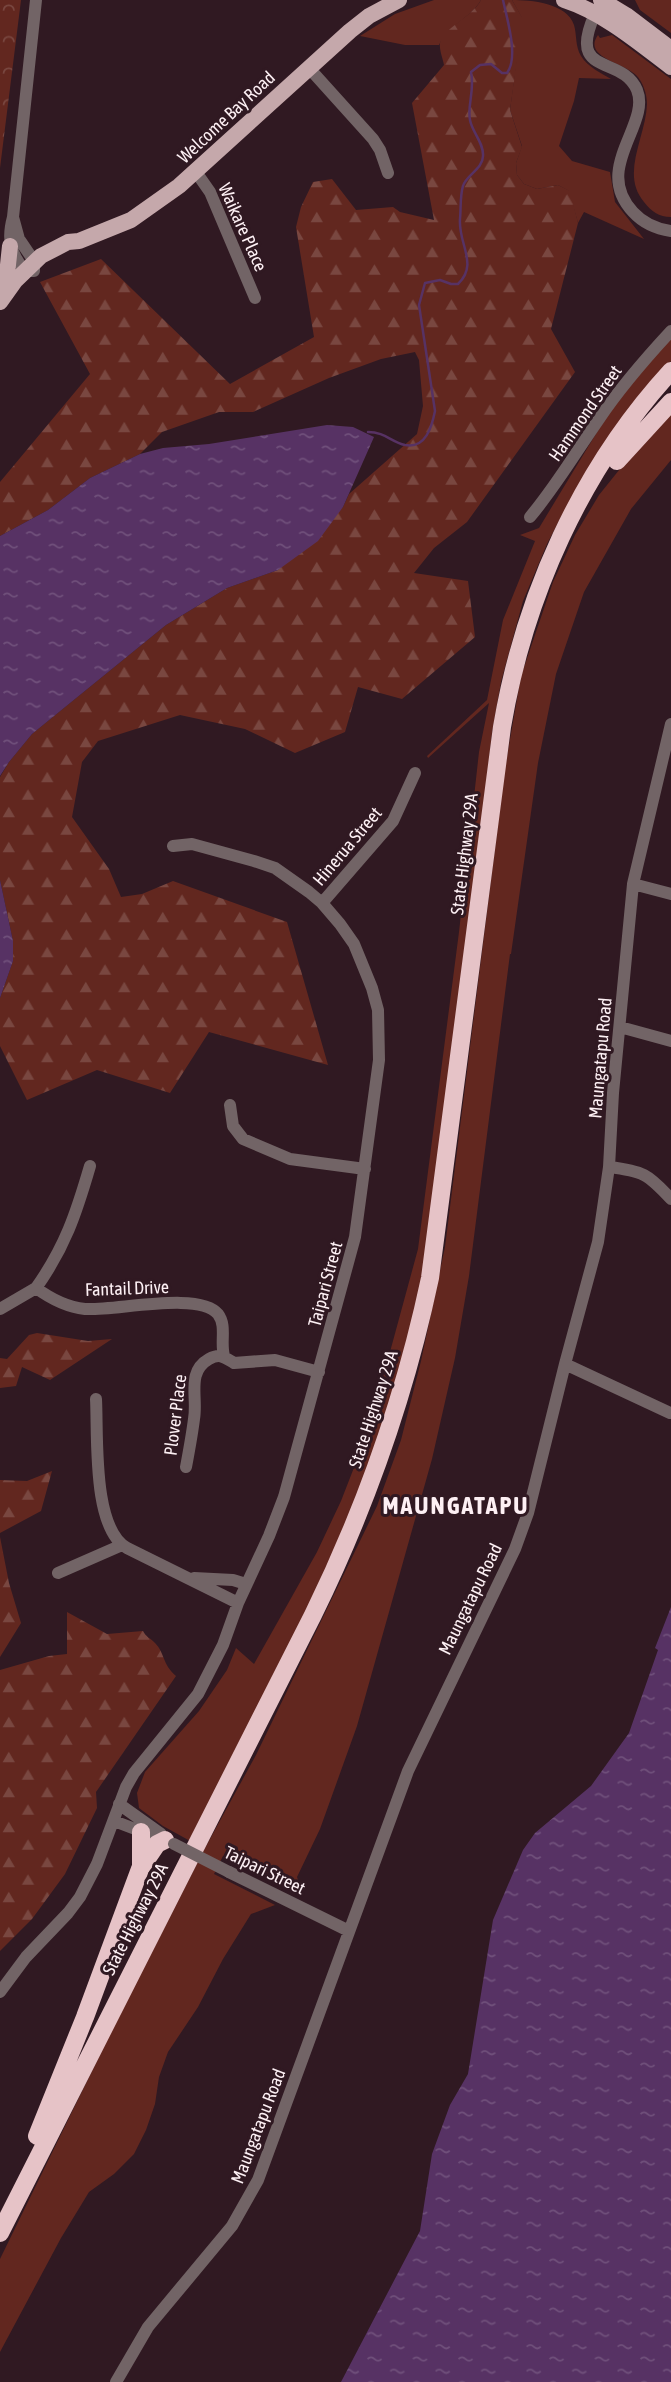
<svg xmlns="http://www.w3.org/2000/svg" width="671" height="2382" font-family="'Asap Condensed',sans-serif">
	<defs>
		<pattern id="forest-firs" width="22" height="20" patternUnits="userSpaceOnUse" patternTransform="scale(1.75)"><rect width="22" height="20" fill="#62271f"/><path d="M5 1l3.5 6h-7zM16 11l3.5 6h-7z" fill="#794740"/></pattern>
		<pattern id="park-crowns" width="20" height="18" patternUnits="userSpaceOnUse" patternTransform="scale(1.75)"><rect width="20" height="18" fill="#62271f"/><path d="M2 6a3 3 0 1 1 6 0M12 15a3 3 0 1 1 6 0" fill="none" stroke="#794740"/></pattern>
		<pattern id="water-ripples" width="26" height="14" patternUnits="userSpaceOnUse" patternTransform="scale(1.75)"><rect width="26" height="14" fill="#573264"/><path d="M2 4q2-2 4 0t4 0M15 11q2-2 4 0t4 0" fill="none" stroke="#70507b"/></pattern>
	</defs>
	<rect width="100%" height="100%" fill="#301922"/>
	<path fill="#62271f" d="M434,0H481C470,19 448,25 439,45H405L360,36L395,14Z
		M512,0C531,0 567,3 574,25C577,35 575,46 581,56C588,67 601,73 611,79L579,78L574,101L559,146L572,161L610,172L615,202L644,239L584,212L578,223L569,191L558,185L537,189L524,184L517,175L516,163L522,146L510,110L522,18Z
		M635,0H671V33L640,10Z
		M598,35L600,38L612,35L671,79V217C659,217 651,211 644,202C620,174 646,137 647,104C647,94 643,82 636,75C624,63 582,57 598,35Z
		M671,336V361L561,517L547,544L523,601L501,682L492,733L462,1002L424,1286L399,1384L337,1552L192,1842L163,1826L139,1808L137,1793L145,1772L199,1711L227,1670L236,1648L254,1664L317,1552L341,1501L369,1429L418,1249L459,932L479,752L489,703L428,758L427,756L487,700L503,620L535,541L520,535L539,528L614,404Z
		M671,411V460L631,509L584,592L556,674L538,763L511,954H510L469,1276L455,1358L432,1459L357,1726L320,1829L297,1877L302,1892L223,1856L214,1874L275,1905L251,1914L223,1959L198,2007L168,2052L159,2077L155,2104L146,2130L134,2154L114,2174L89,2192L61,2238L0,2352V2259L114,2026L205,1848L256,1755L377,1506L401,1440L421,1361L445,1247L505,768L521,676L553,582L575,535L599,495L648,434Z"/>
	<path fill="url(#forest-firs)" d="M481,0H512L523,19L510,110L522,147L516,163L517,175L524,184L537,189L558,185L570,191L578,223L551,329L575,372L467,522L434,548L414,573L468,581L475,637L402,699L358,687L345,732L295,753L245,729L180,715L98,741L82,762L72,817L109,869L121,897L142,894L173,881L287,922L328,1065L209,1032L170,1093L97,1070L27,1100L0,1046V998L13,961V941L0,880V777L9,762L32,734L166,625L227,588L278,570L343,507L349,494L417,434L423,406L419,360L415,352L381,359L329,378L253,412H219L162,432L140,454L90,478L48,510L0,536V482L90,374L40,282L101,259L230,384L314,337L296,227L301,207L313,182L332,179L356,210L393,207L400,212L434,220L412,103L444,65C443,59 439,50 440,43C442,29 472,17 481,0Z
		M37,1333L88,1341L112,1339L50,1380L22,1367L16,1386L0,1388V1358L7,1359L29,1335Z
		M52,1471L41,1511L0,1533V1480L27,1481Z
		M0,1537L9,1583L21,1623L0,1657Z
		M67,1612L107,1634L143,1631C146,1637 150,1638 155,1643C165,1653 162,1664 176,1676L96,1792L97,1808L65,1874L32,1919L0,1951V1670L49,1656L67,1654Z"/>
	<path fill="url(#park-crowns)" d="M0,0H21L0,168Z"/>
	<path fill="url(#water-ripples)" d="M327,425L353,427L374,437L343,507L318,541L278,570L227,588L166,625L32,734L9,762L0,776V536L48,510L90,478L140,454L163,448L209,444Z
		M0,880L13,941V961L0,998Z
		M671,1607V2382H341L420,2231L432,2154L450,2105L468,2074L493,1920L523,1850L535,1833L591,1786L629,1733L658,1650L655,1648Z"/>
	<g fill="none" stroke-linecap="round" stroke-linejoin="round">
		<path stroke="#573264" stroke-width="2.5" d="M368,432C385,432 391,442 405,445C426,449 432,426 435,411L419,305L425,283L440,280L451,284H458C479,264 458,244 460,219C461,209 460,195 463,186C466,175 483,169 483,156C484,143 472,132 470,120C467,105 475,91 471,72L480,65L491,64L502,73H507C519,57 507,19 503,0"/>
		<path stroke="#726466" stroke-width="12" d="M595,14C566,78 622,54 637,90C651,125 592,168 633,212C643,223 657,229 671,231
			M309,68L373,139L380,150L388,173
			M196,172L210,192L255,298
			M13,217L19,239L34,261V271H25C10,253 7,239 13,217L36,0
			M530,517C556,486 576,452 599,419C620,388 645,359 671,331
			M633,884L671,894
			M322,903L393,821L415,773
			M620,1027L671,1041
			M230,1105L233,1126L243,1139L290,1159L365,1169
			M609,1167C643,1171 648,1174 671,1199
			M36,1288C65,1247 76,1214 90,1166
			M0,1309L36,1288C51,1299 66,1307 85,1309C115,1311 200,1291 218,1314C227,1326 220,1342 224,1356
			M565,1364L670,1413
			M96,1399C98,1436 92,1528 127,1548L238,1603
			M186,1467C189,1451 192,1435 194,1419C198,1397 186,1372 209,1359C220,1353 224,1357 234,1363L275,1360L319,1372
			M58,1573L122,1545
			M194,1578L233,1580L246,1584
			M119,1804L161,1834
			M114,1821L169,1842
			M229,1872L349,1931
			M0,1992L26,1957L68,1913L80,1897L97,1864L126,1787L134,1773L198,1694L223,1645L238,1603L269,1536L284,1497L355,1237L379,1060L378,1010L372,988L354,944L340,924L322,903L309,892L275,868L254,861L192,844L173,846
			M116,2382L148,2327L232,2226L258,2180L408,1771L515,1549L528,1513L565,1364L598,1242L609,1167L613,1093L633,884L671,724"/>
		<path stroke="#c5a8ab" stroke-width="16" d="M564,0C604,13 638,42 671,67
			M601,0L626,15L671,49
			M5,293L10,246
			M0,302L15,281L41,256L68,242L79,241L131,220L179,186L350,31L369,16L399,0"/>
		<path stroke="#e6c3c7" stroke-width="18" d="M617,461L671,402
			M141,1865V1832
			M37,2136L85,2017L140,1869L157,1844L165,1840
			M0,2233L313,1615C366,1507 405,1396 430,1278L502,727C524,597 581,469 671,371"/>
		<path stroke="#726466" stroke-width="12" d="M174,1844L229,1872"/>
	</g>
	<g text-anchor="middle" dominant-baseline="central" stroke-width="6" stroke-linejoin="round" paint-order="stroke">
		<g font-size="18" fill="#fdf0f4" stroke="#301922">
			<text transform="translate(226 117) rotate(-43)">Welcome Bay Road</text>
			<text transform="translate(243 227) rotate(66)">Waikare Place</text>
			<text transform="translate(585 413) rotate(-55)">Hammond Street</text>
			<text transform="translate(347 846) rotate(-50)">Hinerua Street</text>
			<text transform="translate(464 854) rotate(-83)">State Highway 29A</text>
			<text transform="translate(600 1058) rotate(-85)">Maungatapu Road</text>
			<text transform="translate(325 1284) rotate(-75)">Taipari Street</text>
			<text transform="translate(127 1288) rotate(-2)">Fantail Drive</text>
			<text transform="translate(373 1409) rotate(-72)">State Highway 29A</text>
			<text transform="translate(175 1415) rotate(-83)">Plover Place</text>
			<text transform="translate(470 1599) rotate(-64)">Maungatapu Road</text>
			<text transform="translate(265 1870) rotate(26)">Taipari Street</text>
			<text transform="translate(135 1919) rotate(-63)">State Highway 29A</text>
			<text transform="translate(258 2126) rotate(-69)">Maungatapu Road</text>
		</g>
		<g font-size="24" font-weight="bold" letter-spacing="2" fill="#fdf0f4" stroke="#301922">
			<text x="456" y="1505">MAUNGATAPU</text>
		</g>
	</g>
</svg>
